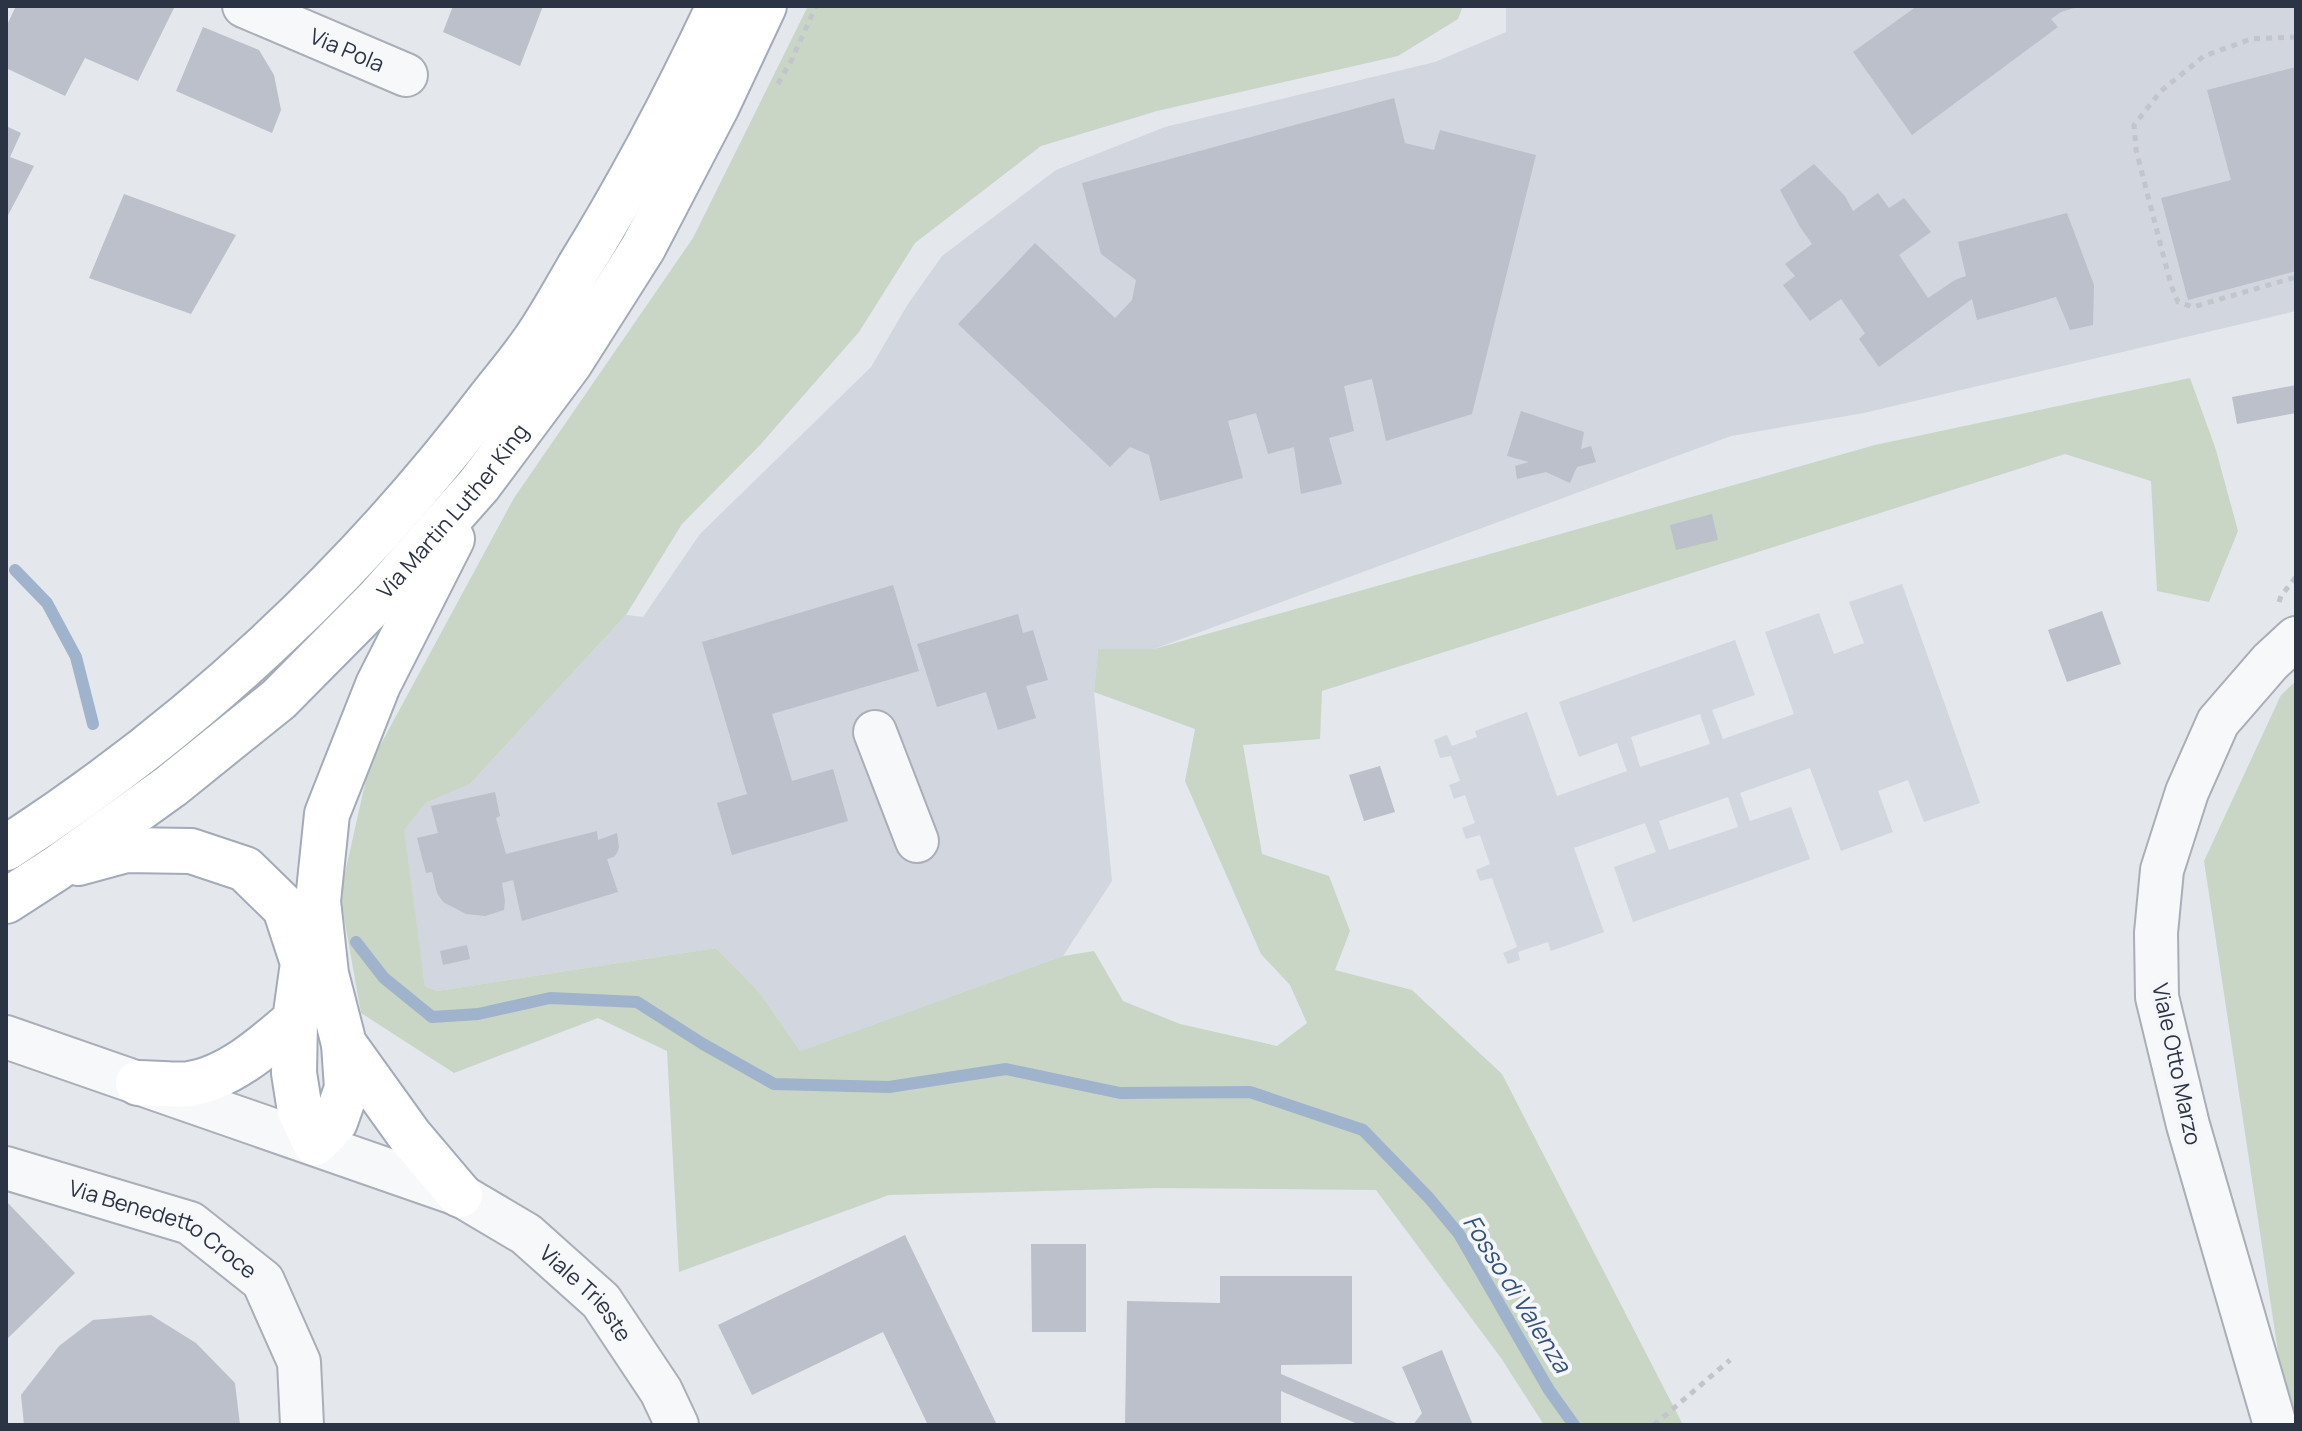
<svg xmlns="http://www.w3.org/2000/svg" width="2302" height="1431" font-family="Manrope,sans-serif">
	<rect width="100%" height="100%" fill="#e4e7ec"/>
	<path fill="#d2d6de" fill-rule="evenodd" d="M1506,6H2296V311L1864,413L1731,436L1154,649H1098L1094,692L1112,881L1063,956L800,1051L760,993L716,948L437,991L425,986L403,831L426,803L470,784L626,615L643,617L700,534L871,367L908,304L942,256L1056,170L1165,127L1435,62L1506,32Z
		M1902,584L1980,803L1924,822L1908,780L1878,791L1893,832L1841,851L1810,768L1740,793L1750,821L1791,807L1810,859L1633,922L1614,867L1656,852L1645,823L1574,848L1604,932L1551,951L1548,942L1518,952L1520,960L1508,964L1503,953L1517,947L1492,878L1480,881L1476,870L1490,864L1480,835L1466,839L1462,828L1475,823L1465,795L1454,799L1449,785L1460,781L1451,756L1440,758L1434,740L1447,735L1452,746L1477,737L1475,731L1527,712L1557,796L1627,771L1617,743L1579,757L1559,702L1735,640L1755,695L1712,710L1723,739L1794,714L1765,632L1819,613L1834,654L1864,643L1849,602ZM1700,714L1710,744L1640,767L1631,737ZM1728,797L1738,827L1669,850L1659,821Z"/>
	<path fill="#c9d6c5" d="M808,6H1463L1458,19L1398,56L1157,111L1041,146L915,243L859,332L760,445L682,524L626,615L470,784L426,803L404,830L425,986L437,991L716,948L760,993L800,1051L1063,956L1094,951L1123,1001L1180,1024L1277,1046L1307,1023L1290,985L1261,954L1185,781L1195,729L1094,692L1098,649H1154L1875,445L2190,378L2216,450L2238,531L2209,602L2157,591L2151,481L2065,454L1322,691L1320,739L1243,745L1262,854L1329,876L1350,931L1335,970L1412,990L1502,1074L1683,1425H1544L1501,1358L1376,1190L1158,1188L889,1195L679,1272L667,1051L598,1018L454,1073L361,1013L340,895L369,766L514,498L693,238Z
		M2296,681V1425H2289L2204,861L2281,695Z"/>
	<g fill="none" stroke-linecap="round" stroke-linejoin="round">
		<path stroke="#9fb4cc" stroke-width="12" d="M15,570L47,603L76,657L93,724
			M356,942L384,978L432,1017L478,1014L550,998L637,1002L703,1044L774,1084L889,1087L1006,1069L1120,1093L1250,1092L1363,1130L1429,1198L1459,1234L1549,1390L1574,1425"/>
	</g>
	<path fill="#bbc0ca" d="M16,6H170L174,8L138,81L85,58L65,96L6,68V27Z
		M453,6H543L520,66L443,32Z
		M1917,6H2077V7L2061,12L2051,19L2058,27L1912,135L1853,52Z
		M203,27L259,50L274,75L281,110L272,133L176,91Z
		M2296,67V271L2188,300L2161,198L2231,180L2207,90Z
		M1394,98L1405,143L1434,150L1440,130L1536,155L1472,414L1386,441L1372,379L1344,386L1354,431L1329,438L1342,484L1301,494L1294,447L1268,454L1256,413L1228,421L1243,478L1160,501L1149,455L1130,447L1110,467L958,324L1035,243L1115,318L1132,300L1136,280L1101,254L1082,183Z
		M6,126L21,133L10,157L34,166L6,219Z
		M1814,164L1845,196L1853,211L1878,193L1889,208L1904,198L1931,232L1899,255L1928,298L1955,280L1966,276L1958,242L2067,213L2094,285L2093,325L2070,330L2056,297L1977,320L1972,299L1879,367L1859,339L1865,333L1841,299L1810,321L1783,285L1795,276L1785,264L1812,244L1800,227L1780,190Z
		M124,194L236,235L191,314L89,278Z
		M2296,385V413L2237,424L2232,397Z
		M1521,411L1584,432L1581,449L1591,446L1596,462L1577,467L1570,483L1546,472L1517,479L1515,466L1529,462L1507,456Z
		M1712,514L1718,540L1676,550L1670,525Z
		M893,585L919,671L772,714L792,781L833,769L848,821L732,855L717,803L747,794L702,642Z
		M2102,611L2121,664L2067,682L2048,630Z
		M1018,614L1023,633L1033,630L1048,680L1026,686L1036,718L998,730L986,692L937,707L917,644Z
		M1380,766L1395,812L1364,821L1349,775Z
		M495,792L500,816L496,818L506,854L597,831L598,840L617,833L619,847L617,853L614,857L607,859L618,892L522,921L513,880L502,883L505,901L504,910L485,916L466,914L443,902L437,893L432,872L426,873L417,838L438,833L431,806Z
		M467,945L470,959L443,965L440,951Z
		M6,1201L75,1273L6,1340Z
		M905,1235L997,1425H928L883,1332L752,1395L718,1325Z
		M1031,1244H1086V1332H1032Z
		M1220,1276H1352V1364L1281,1365V1374L1401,1425H1360L1281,1391V1425H1125L1127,1301L1220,1303Z
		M151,1315L196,1343L235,1383L240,1425H24L21,1395L59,1346L93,1320Z
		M1442,1350L1456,1385L1473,1425H1413L1422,1413L1402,1367Z"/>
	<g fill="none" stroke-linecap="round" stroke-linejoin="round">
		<g stroke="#a9aeb7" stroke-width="46">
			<g id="minor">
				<path id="s1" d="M244,6L406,75"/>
				<path d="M875,732L917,841"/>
				<path id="s2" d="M6,1037L460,1195L526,1234L601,1301L661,1391L677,1425"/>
				<path id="s3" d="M6,1168L190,1223L263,1281L299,1362L302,1425"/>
				<path d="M2275,1425L2188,1125L2157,997L2156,933L2162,870L2187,792L2218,722L2270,662L2296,638"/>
			</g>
		</g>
		<g stroke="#a3abb8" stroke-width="48">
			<g id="major">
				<path d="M452,539L378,685L327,814L318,901L326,974L344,1044L410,1136L460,1195"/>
				<path d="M6,848C192,728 358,573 491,397C506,378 522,359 535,340C551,317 565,291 579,267C631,183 677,95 719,6"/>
				<path d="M78,863L126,850L191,851L245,869L285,908L303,963L295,1020C265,1046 229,1078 189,1084C173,1086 154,1083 138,1083"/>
				<path id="s4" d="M6,901L57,868L171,786L279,699L377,600L479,485L570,363L643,248L717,106L764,6"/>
				<path d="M295,1020L294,1073L300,1111L315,1143L335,1122L347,1088L344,1044"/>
			</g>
		</g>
		<path stroke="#c2c5cb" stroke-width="5" stroke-dasharray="6 6" stroke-linecap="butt" d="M2296,37L2251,39L2204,56L2161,91L2134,125L2136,150L2171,285L2178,302L2193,307L2296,277
			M778,84L792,59L816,6
			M2279,602L2281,596L2296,577
			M1654,1425L1730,1360"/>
		<use href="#minor" stroke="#f7f8fa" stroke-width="42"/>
		<use href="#major" stroke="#fff" stroke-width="44"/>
	</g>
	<g text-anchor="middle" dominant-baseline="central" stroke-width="8" stroke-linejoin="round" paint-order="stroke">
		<g font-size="22" fill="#2b3445" stroke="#f4f6f9">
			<text stroke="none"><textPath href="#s1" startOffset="112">Via Pola</textPath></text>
			<text stroke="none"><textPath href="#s4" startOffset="596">Via Martin Luther King</textPath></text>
			<text transform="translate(2177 1064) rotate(78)">Viale Otto Marzo</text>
			<text stroke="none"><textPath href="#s3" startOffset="170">Via Benedetto Croce</textPath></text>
			<text stroke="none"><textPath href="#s2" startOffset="642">Viale Trieste</textPath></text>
		</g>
		<g font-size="24" font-style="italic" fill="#34527a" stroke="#f4f6f9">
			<text transform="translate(1518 1293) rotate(58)">Fosso di Valenza</text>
		</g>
	</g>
	<rect width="2302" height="1431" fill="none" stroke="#2b3445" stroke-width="16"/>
</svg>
